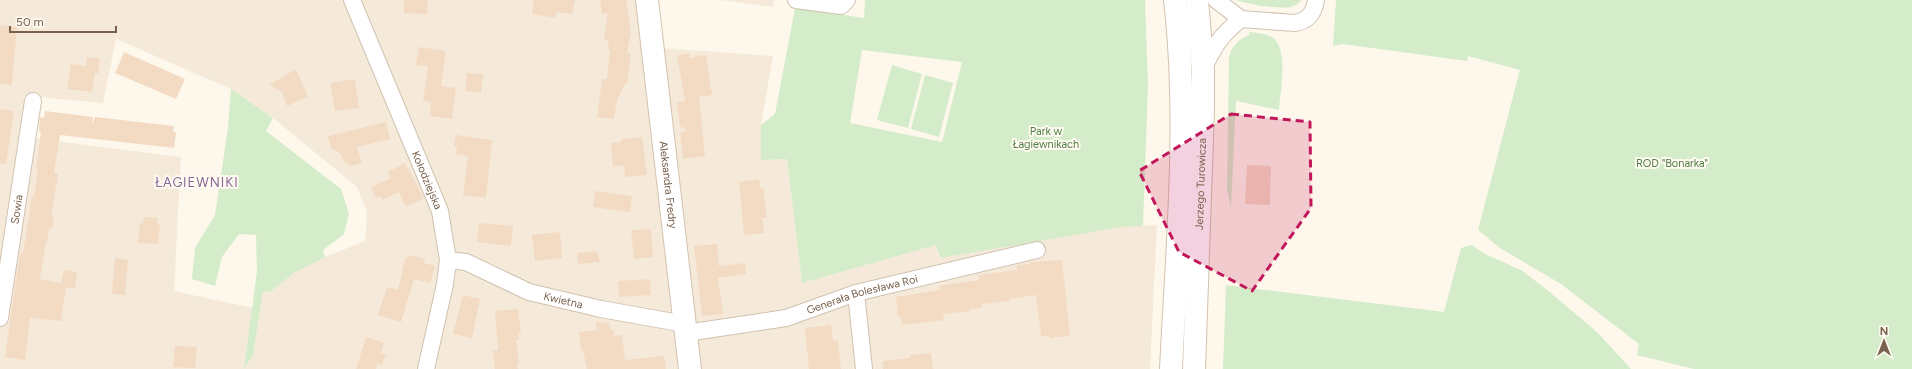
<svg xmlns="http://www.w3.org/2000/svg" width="1912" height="369" font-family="Figtree,sans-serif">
	<rect width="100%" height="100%" fill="#fdf8eb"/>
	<path fill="#f5eada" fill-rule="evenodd" d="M0,0H657L662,48L773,56L761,125L762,160L787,159L802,283L936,245L939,258L1001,245L1121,227L1157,225L1150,369H0ZM116,39L231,89L273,118L357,187L367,212L365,241L325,257L294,273L270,292L263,291L253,355L244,368L253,308L174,291L181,157L32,138L37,97L103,103Z
		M720,0H774L773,7Z"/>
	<path fill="#d4ecc9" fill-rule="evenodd" d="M865,0H1145L1148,86L1143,226L1121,227L940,258L936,245L802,283L787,159L761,160V125L775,114L795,8L864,18ZM862,50L962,62L942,142L850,123Z
		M1236,0H1301C1298,4 1295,6 1291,7C1279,9 1249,5 1236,0Z
		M1336,0H1912V369H1694L1637,355L1639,344L1561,284L1500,248L1478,230L1520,70L1468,56L1467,61L1343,44L1333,46Z
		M1249,32C1257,33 1266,33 1273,38C1289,50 1280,92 1279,110L1236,101L1231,208L1227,189L1229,58C1231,46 1238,40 1249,35Z
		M892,65L922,74L908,128L877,120Z
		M925,75L953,83L939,137L911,129Z
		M231,89L273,118L266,131L341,189L349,214L344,234L323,250L325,257L294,273L270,292L263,291L253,355L244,369L257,271L256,235L239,234L222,257L215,286L192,279L195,248L215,215L228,128Z
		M1472,245L1485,254L1521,270L1546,289L1597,332L1631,369H1223L1226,285L1444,312L1461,248Z"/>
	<path fill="#f3dac3" d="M404,0H428L427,14L404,13Z
		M534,0H575L572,14L556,12L555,18L532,14Z
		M600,0H626L631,33L627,53L631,54L627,84H625L617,100L614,119L597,117L602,79H607L610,50H607L609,41L604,40L608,13L602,14Z
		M0,25L17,27L12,85L0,84Z
		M419,47L446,51L441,86L456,88L452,119L430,116L431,102L423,101L428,66L416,65Z
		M124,52L185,79L176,99L115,73Z
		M689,53L690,58L706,55L712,95L699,97L705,156L683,159L680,132L685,131V128L680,127L677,102L685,101L677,55Z
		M87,57L100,59L98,74L95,73L92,92L67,89L71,64L86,66Z
		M296,69L308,97L287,106L282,92L269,85Z
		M467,73L483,74L481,93L465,91Z
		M355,79L359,108L335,111L330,83Z
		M0,109L14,111L6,164H0Z
		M45,111L93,117L92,125L95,117L174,126L173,132H176L174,148L60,135L54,173L58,174L51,217H54L52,229H49L47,242H46L40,279L61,283L64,270L77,272L75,289L66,287L61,321L30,318L25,360L5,357L20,253H23L32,196H34L38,170H36L41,132H39L40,117L44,118Z
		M386,122L390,139L357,147L362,163L350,166L343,161L341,154L331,148L328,136Z
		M456,135L492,140L486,198L463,195L468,156L456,154L457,146H454Z
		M642,137L647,175L625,177L624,165L613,167L611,143L621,142V139Z
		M405,163L424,198L406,207L399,192L382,200L380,196L376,198L371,187L391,178L388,172Z
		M1247,165L1271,166L1270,205L1245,204Z
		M759,179L760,189L763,188L767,218H762L764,233L744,235L739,182Z
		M595,191L632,196L630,212L593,207Z
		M144,217L158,218L157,224L160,225L158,244L138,243L140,223H143Z
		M479,223L513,226L511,246L477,242Z
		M651,229L653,257L634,259L631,230Z
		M560,232L562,258L535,261L532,235Z
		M717,244L719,266L745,263L746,274L718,278L723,314L702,316L694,246Z
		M597,251L600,262L578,264L577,253Z
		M411,255L425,259L424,263L435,266L430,283L414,279L401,322L378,315L387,287L398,290L405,259Z
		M115,258L128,260L125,295L112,294Z
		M1062,260L1070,336L1050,338L1049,336H1041L1036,295L1009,299L1010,301L982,304V308L970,309L971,311L943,314L944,320L902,325L901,317H898L896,297L940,290L939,286L979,280L978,275L1017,270V265L1030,264V262Z
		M650,279L651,295L619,297L618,281Z
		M463,295L480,299L472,338L453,334Z
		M518,309L521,332H518L519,340H516L519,363L517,364L518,369H495L493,350H498L495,311Z
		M596,322L609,323L610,330H613L614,336L622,335L625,360L664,356L666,369H587L583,350L581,351L579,332L597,330Z
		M831,325L833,341L838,340L841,369H809L805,328Z
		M366,337L384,343L381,353L386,354L382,365L377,364L376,369H356Z
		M175,346L197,347L195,368L173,367Z
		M931,353L933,369H883V361L910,358V355Z"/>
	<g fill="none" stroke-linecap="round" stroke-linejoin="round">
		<g stroke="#d0c1b0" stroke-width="18">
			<g id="street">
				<path id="s1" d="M352,0L440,211L448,260L445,284L426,369"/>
				<path d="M796,0L841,6L847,0"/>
				<path d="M1216,0L1241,19L1295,23C1308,21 1314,13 1316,0"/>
				<path d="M1204,68C1214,46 1221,35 1241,19"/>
				<path id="s2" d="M448,260L466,262L529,292L601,309L685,324"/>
				<path d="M856,293L864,369"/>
				<path id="s3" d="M0,318L33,101"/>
				<path id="s4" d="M686,333L786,318L856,293L1037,250"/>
			</g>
		</g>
		<g stroke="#d3c2ae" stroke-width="24">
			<g id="secondary">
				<path id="s5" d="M647,0L690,369"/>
				<path d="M1171,369C1177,247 1189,122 1175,0"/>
				<path id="s6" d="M1194,369L1203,110V71L1197,0"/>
			</g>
		</g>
		<use href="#street" stroke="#fff" stroke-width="16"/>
		<use href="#secondary" stroke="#fff" stroke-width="22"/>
	</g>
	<path fill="#c2185b" fill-opacity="0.2" stroke="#c2185b" stroke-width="3" stroke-dasharray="8 5" stroke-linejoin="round" d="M1231,114L1310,122L1311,208L1252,291L1179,252L1139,171Z"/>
	<g text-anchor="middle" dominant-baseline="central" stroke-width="4" stroke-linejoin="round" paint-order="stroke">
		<g font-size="11" fill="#517f44" stroke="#fffbf2">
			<text x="1046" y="131">Park w<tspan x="1046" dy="13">Łagiewnikach</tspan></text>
			<text x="1672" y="163">ROD "Bonarka"</text>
		</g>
		<g font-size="11" fill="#79614d" stroke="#fffbf2">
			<text stroke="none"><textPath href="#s1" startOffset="195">Kołodziejska</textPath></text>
			<text stroke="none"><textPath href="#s6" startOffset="185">Jerzego Turowicza</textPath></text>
			<text stroke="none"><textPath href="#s5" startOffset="186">Aleksandra Fredry</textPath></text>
			<text stroke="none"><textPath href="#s3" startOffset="110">Sowia</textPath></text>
			<text stroke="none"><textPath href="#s4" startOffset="181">Generała Bolesława Roi</textPath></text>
			<text stroke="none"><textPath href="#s2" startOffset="123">Kwietna</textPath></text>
		</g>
		<g font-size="13" letter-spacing="1" fill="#896694" stroke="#fffbf2">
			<text x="197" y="182">ŁAGIEWNIKI</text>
		</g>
	</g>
	<g transform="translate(1884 341)" stroke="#fffbf2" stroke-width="3" paint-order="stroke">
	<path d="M0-3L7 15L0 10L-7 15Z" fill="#79614d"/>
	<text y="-6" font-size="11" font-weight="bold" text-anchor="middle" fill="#79614d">N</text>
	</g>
	<path d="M10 26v6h106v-6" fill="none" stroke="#79614d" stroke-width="2"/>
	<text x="16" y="26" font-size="12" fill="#79614d" stroke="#fffbf2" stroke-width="3" paint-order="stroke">50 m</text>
</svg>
